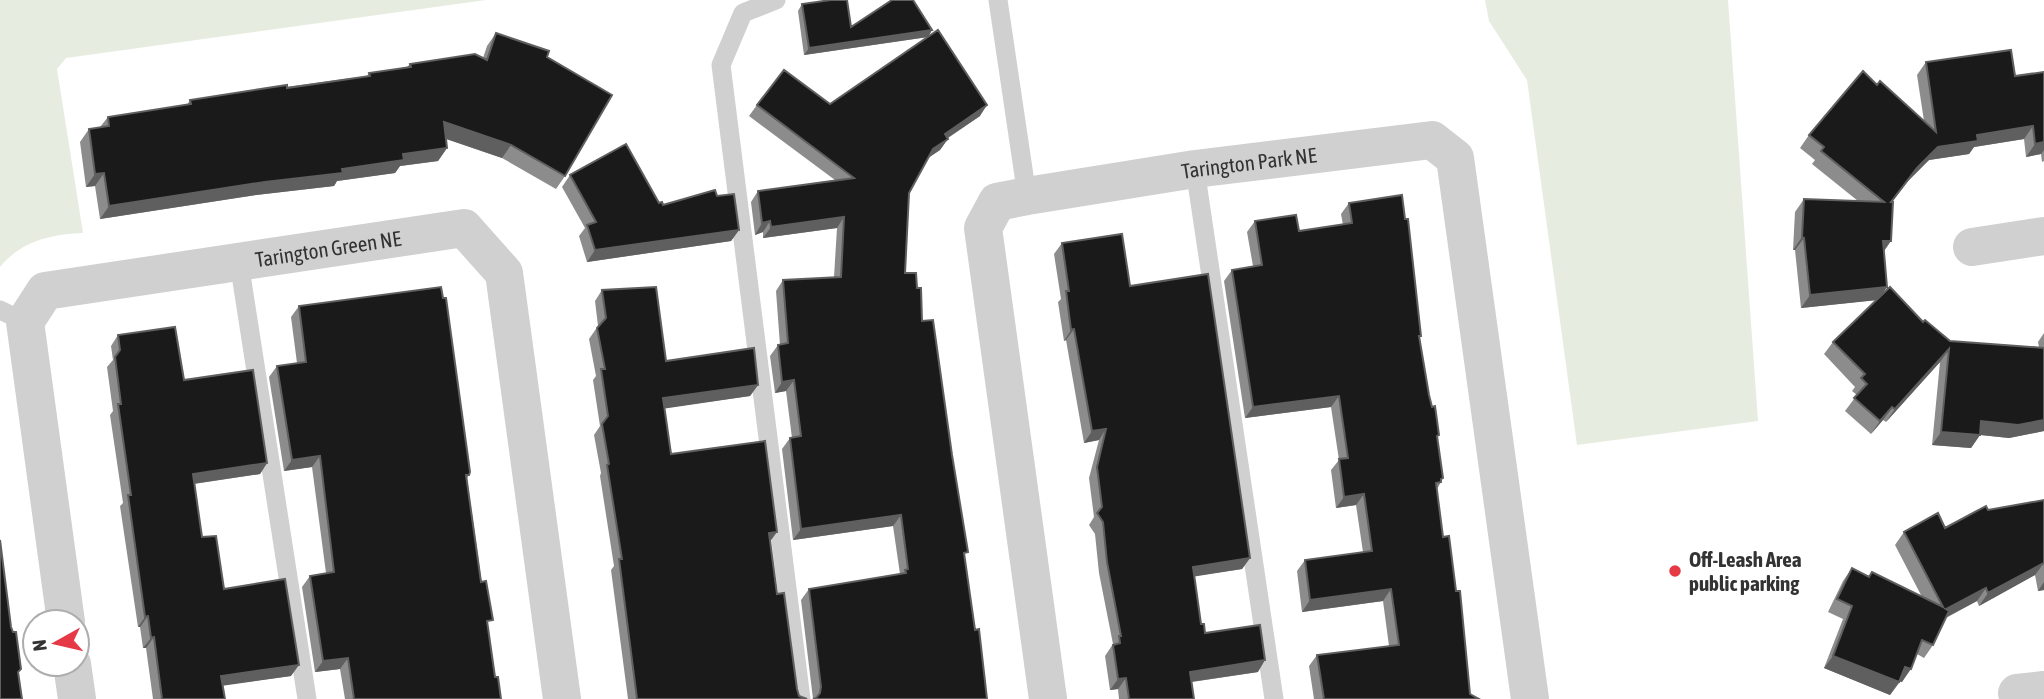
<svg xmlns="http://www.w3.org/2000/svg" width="2044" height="699" font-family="'Asap Condensed',sans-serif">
	<rect width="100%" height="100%" fill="#fff"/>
	<path fill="#e6ecdf" d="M0,0H486L66,58L57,69L83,233C52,234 21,241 0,267Z
		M1485,0H1728L1758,421L1577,445L1527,80L1489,21Z"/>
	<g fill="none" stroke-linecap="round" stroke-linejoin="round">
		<path stroke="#d0d0d0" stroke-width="19" d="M776,0L743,13L721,65L801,699
			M998,0L1027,196
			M1195,169L1274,699
			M239,262L307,699
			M0,310L25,322"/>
		<g stroke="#d0d0d0" stroke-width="38">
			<path d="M1972,247L2044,236"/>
			<path id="s1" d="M66,622L25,322L45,291L464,228L504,273L562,699"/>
			<path d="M72,664L77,699"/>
			<path d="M2017,693L2044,690"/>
			<path id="s2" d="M1048,699L983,228L997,202L1027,196L1195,169L1432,140L1455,158L1530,699"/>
		</g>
	</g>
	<path fill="#8c8c8c" d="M802,4L851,27L932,30L928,37L804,55L798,11Z
		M496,33L547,57L565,176L556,189L502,158L446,139L447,148L438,161L400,166L395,173L337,181L334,186L256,195L100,219L95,186L86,187L80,142L89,129L100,127L108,117L187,105L190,100L367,76L369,73L407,67L410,64L483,58L487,46Z
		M1926,62L2015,76L2044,72V161L2042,162L2041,154L2026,157L2024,139L1974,147L1969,154L1929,160L1908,181L1892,202L1884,251L1887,287L1882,295L1950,341L2039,347L2038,342L2044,333V431L2009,438L1980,435L1971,448L1932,445L1940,362L1886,422L1883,420L1871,434L1845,411L1857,395L1852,391L1855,387L1824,354L1833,342L1876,300L1801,308L1795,250H1793L1795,212L1804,199L1858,201L1812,164L1815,160L1800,148L1809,135L1877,85L1924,121L1917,75Z
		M830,104L980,116L948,138L940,150L928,158L909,193L905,273L917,288L922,321L964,557L975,630L813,699L801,600L809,589L900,574L893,526L793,540L782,449L790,438H792L786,391L775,393L770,356L778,345H780L776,291L783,280L834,277L837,228L763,238V232L755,235L751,202L758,191L835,180L749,116L757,105Z
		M570,175L659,203L663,205L717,196L739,230L731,241L587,262L579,236L585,228L562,187Z
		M1349,203L1419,339L1437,438L1441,482L1437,489L1443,537L1470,694L1479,699H1314L1309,666L1317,655L1389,646L1383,601L1302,612L1297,571L1305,560L1363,552L1356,505L1336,508L1331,470L1339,460L1331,407L1245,418L1224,281L1232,270L1253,266L1247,232L1255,221L1299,231L1343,225L1341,214Z
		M1062,243L1130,286L1250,558L1242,569L1194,576L1201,624L1205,633L1258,672L1192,682L1194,699H1119L1118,689L1110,690L1105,656L1113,644L1099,573L1095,534L1089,525L1094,517L1089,478L1099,440L1084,443L1066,340L1064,341L1058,302L1061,299L1054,254Z
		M602,290L666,361L758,385L750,396L664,408L671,454L770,542L777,594L797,689L799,696L807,699H628L611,570L614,566L600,476L601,473L594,435L600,426L593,380L596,376L589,339L598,326L595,301Z
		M299,306L469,475L467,478L495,677L501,699H345L340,669L315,672L302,587L310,576L326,573L312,467L284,471L269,377L277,366L297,363L291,317Z
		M118,335L184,380L267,463L260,474L194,484L202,537L224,589L291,676L223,685L225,699H153L146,648H143L140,627H138L120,506L123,503L110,415L113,411L107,367L113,360L111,346Z
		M2044,500V590L2038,591L2035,575L1979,606L1977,601L1946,618L1933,645L1924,658L1917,654L1902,682H1900L1890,695L1824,668L1843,619L1828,612L1843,581L1852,568L1869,576L1922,597L1895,545L1904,532L1945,528L1988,510Z"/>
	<path fill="#5f5f5f" d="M932,30L928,37L804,55L809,48Z
		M987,105L980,116L937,145L945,134Z
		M444,122L511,145L502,158L435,135Z
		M2033,126L2024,139L1974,147L1969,154L1929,160L1908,181L1882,215L1917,168L1938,147L1977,135Z
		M948,139L940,150L925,160L933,149Z
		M2044,142V150L2041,154L2026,157L2035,144Z
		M447,148L438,161L400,166L395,173L337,181L334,186L256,195L100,219L109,206L342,169L403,154Z
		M104,173L95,186L86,187L95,174Z
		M844,217L837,228L763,238L771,227Z
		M770,221L763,232L755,235L762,223Z
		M739,230L731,241L587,262L595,250Z
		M1802,237L1804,238L1795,250H1793Z
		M1883,241H1891L1882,254Z
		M1887,287L1878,300L1801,308L1810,295Z
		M1074,329L1066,340L1064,341L1071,330Z
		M1949,349L1940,362L1886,422L1895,409Z
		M794,380L786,391L775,393L782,382Z
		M758,385L750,396L655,410L663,398Z
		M1339,396L1331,407L1245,418L1253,407Z
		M1892,407L1883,420L1871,434L1880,421Z
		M2044,420V431L2009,438L1972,434L1981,421Z
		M1106,429L1099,440L1084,443L1092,431Z
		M1941,432L1980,435L1971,448L1932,445Z
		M320,456L312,467L284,471L292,460Z
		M267,463L260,474L185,485L193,474Z
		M1364,494L1356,505L1336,508L1344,497Z
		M901,515L893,526L793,540L801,529Z
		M777,532L769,543V533Z
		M1250,558L1242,569L1185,578L1193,567Z
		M2044,563L2035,575L1979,606L1988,593Z
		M2044,582V590L2038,591Z
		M1986,588L1977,601L1937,622L1946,609Z
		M1391,589L1383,601L1302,612L1310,600Z
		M148,616L140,627H138L145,617Z
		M154,637L146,648H143L151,638Z
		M1833,656L1899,682L1890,695L1824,668Z
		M348,658L340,669L315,672L323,661Z
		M1265,660L1258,672L1183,683L1190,672Z
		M299,665L291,676L214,687L221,676Z
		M1905,667L1911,669L1902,682L1896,680Z
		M1126,678L1118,689L1110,690L1118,679Z"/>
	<path fill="#1a1a1a" stroke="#5f5f5f" stroke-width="2" d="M831,0H847L851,27L892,0H913L932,30L809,48L802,4Z
		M938,30L987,105L945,134L948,139L933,149L909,193L905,273H916L917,288H921L922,321L933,320L952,455L968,552L964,553L975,630L979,629L987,699H813L816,698L820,693L821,687L809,589L906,573L905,570L908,569L901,515L801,529L790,438L801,436L794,380L782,382L778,345L788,343L783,280L841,277L844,217L771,227L770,221L762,223L758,191L854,178L757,105L784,70L830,104Z
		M496,33L549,51L547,57L612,95L565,176L511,145L444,122L447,148L403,154L404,160L342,169L343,173L265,182L109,206L104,173L95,174L89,129L109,126L108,117L191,104L190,100L287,85V88L370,76L369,73L411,67L410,64L475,54L487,60Z
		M2011,50L2015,76L2044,72V142L2035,144L2033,126L1977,135L1978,141L1938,147L1917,168L1891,202H1893L1891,241H1883L1887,287L1810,295L1804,238L1802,237L1804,199L1884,202L1821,151L1824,147L1809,135L1863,71L1877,85L1880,81L1936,132L1926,62Z
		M626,144L659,203L662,202L663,205L715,190L717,196L734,194L739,230L595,250L587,225L596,222L570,175Z
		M1402,195L1405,219H1408L1421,336H1419L1429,395L1432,407L1435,406L1439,435L1437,436L1443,478L1441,479V482L1436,483L1443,537L1449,536L1456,591H1460L1470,694L1479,699H1324L1317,655L1399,645L1391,589L1310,600L1305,560L1372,551L1364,494L1344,497L1339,459L1348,458L1339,396L1253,407L1232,270L1262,265L1255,221L1296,215L1299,231L1352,223L1349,203Z
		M1122,234L1130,286L1208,274L1250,558L1193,567L1201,624H1204L1205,633L1260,625L1265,660L1190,672L1194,699H1129L1126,678L1118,679L1113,645L1120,643L1119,636H1121L1107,562L1103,522L1097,513L1102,507L1097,467L1106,429L1092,431L1074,329L1071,330L1066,291H1069L1062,243Z
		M441,287L443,298H446L470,472L469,475H466L481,582L486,581L493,620L487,621L495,677H498L501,699H354L348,658L323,661L310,576L334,572L320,456L292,460L277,366L306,362L299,306Z
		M656,287L666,361L754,348L758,385L663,398L671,454L765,441L777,532L769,533L777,594L784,593L797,689L799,696L807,699H637L619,559H622L607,465L609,464L602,424L608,416L601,369H605L597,328L606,318L602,290Z
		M1890,287L1923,322L1925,320L1950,341L2044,348V420L2018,425L1981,421L1980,435L1941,432L1949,349L1895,409L1892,407L1880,421L1854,398L1867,384L1861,378L1865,374L1833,342Z
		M175,327L184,380L253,370L267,463L193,474L202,537L216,536L224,589L285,579L299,665L221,676L225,699H162L154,637L151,638L148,616L145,617L128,495H131L118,404H121L115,357L120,350L118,335Z
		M2044,500V563L1988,593L1986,588L1946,609L1949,611L1933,645L1922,640L1911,669L1905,667L1899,682L1833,656L1852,606L1837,599L1852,568L1869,577L1872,572L1943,607L1904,532L1938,513L1945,528L1986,506L1988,510Z
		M0,540L11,627L13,632H16L21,669L18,672L22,699H0Z"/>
	<circle fill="#e63946" stroke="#fff" stroke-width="2.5" cx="1675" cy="571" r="7"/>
	<g text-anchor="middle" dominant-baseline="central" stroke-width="7" stroke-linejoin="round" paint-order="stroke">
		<g font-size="21" fill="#333" stroke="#fff">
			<text stroke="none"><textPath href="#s2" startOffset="760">Tarington Park NE</textPath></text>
			<text stroke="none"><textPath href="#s1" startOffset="626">Tarington Green NE</textPath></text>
		</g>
		<g font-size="21" font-weight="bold" fill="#333" stroke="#fff" text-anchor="start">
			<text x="1689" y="559">Off-Leash Area<tspan x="1689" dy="24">public parking</tspan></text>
		</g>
	</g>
	<g transform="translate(56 643) rotate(262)"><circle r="33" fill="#ffffff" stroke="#adadad" stroke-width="2"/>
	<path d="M0-5L12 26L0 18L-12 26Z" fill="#e63946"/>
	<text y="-10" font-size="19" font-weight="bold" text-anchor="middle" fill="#333333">N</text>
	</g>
</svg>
